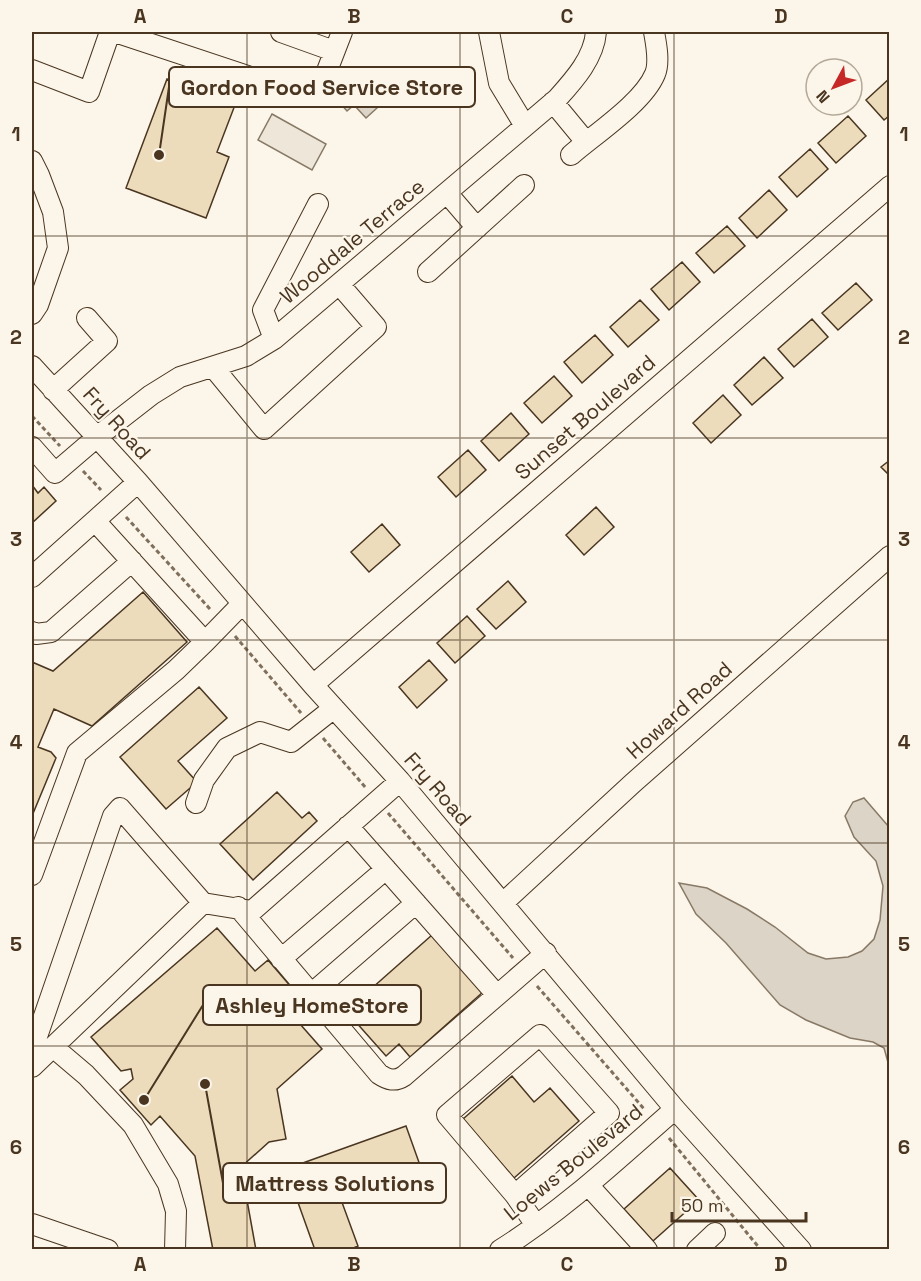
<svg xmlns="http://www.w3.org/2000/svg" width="921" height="1281" font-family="'Space Grotesk',sans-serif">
	<rect width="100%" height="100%" fill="#fbf6e9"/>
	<path fill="#ede6d9" stroke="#887966" stroke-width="1.5" d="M272,114L326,144L312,170L258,140Z"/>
	<path fill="#dcd4c6" stroke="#887966" stroke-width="1.5" d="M358,85L377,108L366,118L354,105L347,111L339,102Z
		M864,798L889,827V1066L884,1048L873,1042L850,1038L806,1020L780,1005L726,943L696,914L679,883L707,888L747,909L775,927L808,953L826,959L848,957L862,951L874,939L880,920L883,886L876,861L854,837L845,816L853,802Z"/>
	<path fill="#ecdcbc" stroke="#4a3520" stroke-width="1.5" d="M890,78V115L884,120L866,100Z
		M167,79L235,105L217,152L229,157L206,218L126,188Z
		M848,116L866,136L836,163L818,143Z
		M810,149L828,169L797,197L779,177Z
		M769,190L787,210L757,238L739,218Z
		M727,226L745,246L714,273L696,253Z
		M682,262L700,282L669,310L651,289Z
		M856,283L872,300L838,330L822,313Z
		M640,300L659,320L628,347L610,327Z
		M812,319L828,337L794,367L778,349Z
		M595,335L613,355L582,383L564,362Z
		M764,357L783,378L752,405L734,385Z
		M554,376L572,396L542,423L524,403Z
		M723,395L741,415L711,443L693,423Z
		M511,413L529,434L499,461L481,441Z
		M468,450L486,470L456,497L438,477Z
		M890,460V476L881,467Z
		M32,485L38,493L44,487L56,501L32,523Z
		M596,507L614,527L584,555L566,535Z
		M382,524L400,545L369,572L351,552Z
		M508,581L526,602L496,629L477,609Z
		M143,592L187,642L92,726L54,709L38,747L51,752L56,758L32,816V662L53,671Z
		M467,616L485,636L455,663L437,643Z
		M429,660L447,680L417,708L399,687Z
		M199,687L227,718L178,761L197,782L166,809L120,757Z
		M277,792L302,818L309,812L317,821L253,880L220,844Z
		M217,928L255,971L268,960L298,995L285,1007L322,1049L277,1089L286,1139L269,1142L241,1167L256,1250H213L195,1156L160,1116L151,1125L120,1090L133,1079L131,1069L121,1071L91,1037Z
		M432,935L483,992L410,1057L399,1044L386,1056L346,1011Z
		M512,1076L534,1102L550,1088L579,1121L514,1178L463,1119Z
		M406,1126L421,1168L340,1197L358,1246L349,1250H315L286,1169Z
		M670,1168L699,1200L653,1241L624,1209Z"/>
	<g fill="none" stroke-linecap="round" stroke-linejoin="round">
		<g stroke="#4a3520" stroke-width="22">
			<path id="minor" d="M115,32L302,94L320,89L342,32
				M281,32L334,51
				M489,32L499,83L525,126
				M32,70L89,92L110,32
				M553,102L586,142
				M571,155C595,134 643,103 655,74C660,62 656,43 654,32
				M32,161L39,175L53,212L58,248L38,305L32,314
				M447,193L477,228
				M428,272L524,185
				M274,339L263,310L318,204
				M32,366L138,482L313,685L400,781L675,1109L801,1250
				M213,367L264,429L376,327L339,284
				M53,390L107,341L87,318
				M32,447L55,473L97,437L151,395L180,377L246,356L274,339L557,99C574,80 594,58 596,32
				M96,522L205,642L242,604
				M32,577L138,482
				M32,632L36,634L51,632L132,561
				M313,685L890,186
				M196,803L204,780L227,748L260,732L291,742L334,708
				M348,826L497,995
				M32,875L77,753L176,670L205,642
				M503,903L633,783L890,556
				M238,907L379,1074C388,1080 395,1082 404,1076L546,953
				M281,959L386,869
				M311,994L416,903
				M53,1047L86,1075L133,1125L168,1184L176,1211L175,1250
				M32,1051L113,816L120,808L203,903
				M32,1067L203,903L252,911L400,781
				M588,1185L647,1250
				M515,1195L609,1113L540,1035L447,1115L515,1195L536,1225
				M32,1224L108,1250
				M500,1250C564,1210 619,1158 675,1109
				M697,1250L715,1233"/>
		</g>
		<path stroke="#7f6f5c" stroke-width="3" stroke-dasharray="4.5 3" stroke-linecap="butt" d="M32,416L60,446
			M83,471L101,490
			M126,517L210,609
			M235,636L301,713
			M323,738L366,788
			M388,813L513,958
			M537,986L645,1110
			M669,1138L761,1250"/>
		<use href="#minor" stroke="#fbf6e9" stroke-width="20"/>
	</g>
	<path fill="none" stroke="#4a3520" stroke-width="1.5" stroke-opacity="0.55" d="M247,32V1250M460,32V1250M674,32V1250M32,236H890M32,438H890M32,640H890M32,843H890M32,1046H890"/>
	<g text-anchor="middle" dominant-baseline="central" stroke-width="4.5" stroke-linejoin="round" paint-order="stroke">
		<g font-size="21" fill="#4a3520" stroke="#fbf6e9">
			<text transform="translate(352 241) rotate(-40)">Wooddale Terrace</text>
			<text transform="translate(585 417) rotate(-41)">Sunset Boulevard</text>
			<text transform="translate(117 423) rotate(48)">Fry Road</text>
			<text transform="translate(679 710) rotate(-42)">Howard Road</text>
			<text transform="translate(438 789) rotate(49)">Fry Road</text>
			<text transform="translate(573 1162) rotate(-39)">Loews Boulevard</text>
		</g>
	</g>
	<path fill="none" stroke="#4a3520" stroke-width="2" d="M159 155L169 87M144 1100L203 1005M205 1084L223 1183"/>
	<g fill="#4a3520" stroke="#fbf6e9" stroke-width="2">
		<circle cx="159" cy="155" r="6"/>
		<circle cx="144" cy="1100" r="6"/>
		<circle cx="205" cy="1084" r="6"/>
	</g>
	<g fill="#fbf6e9" stroke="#4a3520" stroke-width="2">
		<rect x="169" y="67" width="306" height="40" rx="6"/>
		<rect x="203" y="985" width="218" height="40" rx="6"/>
		<rect x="223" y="1163" width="223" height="40" rx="6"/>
	</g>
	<g font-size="22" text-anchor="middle" font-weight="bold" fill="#4a3520">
		<text x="322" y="95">Gordon Food Service Store</text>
		<text x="312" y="1013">Ashley HomeStore</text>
		<text x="335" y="1191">Mattress Solutions</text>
	</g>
	<rect width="921" height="1281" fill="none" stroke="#fbf6e9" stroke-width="66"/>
	<g transform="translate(834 87) rotate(229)"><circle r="28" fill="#fbf6e9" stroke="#b4a999" stroke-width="1.5"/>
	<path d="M0-4.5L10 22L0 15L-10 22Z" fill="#c62828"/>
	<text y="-9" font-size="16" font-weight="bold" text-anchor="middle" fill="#4a3520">N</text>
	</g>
	<path d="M672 1212v9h134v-9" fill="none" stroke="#4a3520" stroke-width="3"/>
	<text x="681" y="1212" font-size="18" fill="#4a3520" stroke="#fbf6e9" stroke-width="4.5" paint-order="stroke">50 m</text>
	<rect x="33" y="33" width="855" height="1215" fill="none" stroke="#4a3520" stroke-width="2"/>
	<g font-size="20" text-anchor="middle" font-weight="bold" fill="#4a3520">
		<text x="140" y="23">A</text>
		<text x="354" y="23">B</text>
		<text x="567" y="23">C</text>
		<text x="781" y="23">D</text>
		<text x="16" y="141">1</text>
		<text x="904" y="141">1</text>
		<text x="16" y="344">2</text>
		<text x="904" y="344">2</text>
		<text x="16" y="546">3</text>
		<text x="904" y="546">3</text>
		<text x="16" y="749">4</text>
		<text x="904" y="749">4</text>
		<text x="16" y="951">5</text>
		<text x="904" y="951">5</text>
		<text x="16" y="1154">6</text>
		<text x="904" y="1154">6</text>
		<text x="140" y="1271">A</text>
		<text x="354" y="1271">B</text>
		<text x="567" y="1271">C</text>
		<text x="781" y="1271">D</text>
	</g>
</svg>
